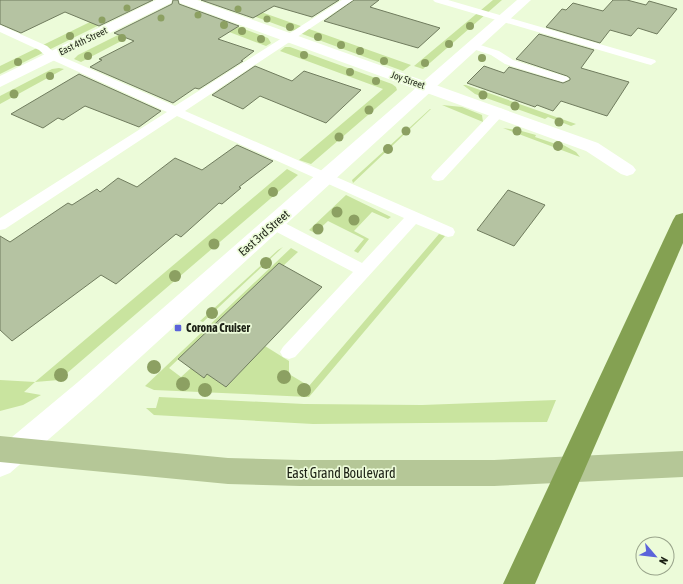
<svg xmlns="http://www.w3.org/2000/svg" width="683" height="584" font-family="'Asap Condensed',sans-serif">
	<rect width="100%" height="100%" fill="#ecfbd9"/>
	<path fill="#c9e49f" d="M135,0H150L0,74V66Z
		M210,0H227L411,65L403,71Z
		M493,0H502L423,69L414,66Z
		M186,7L268,38L271,43L266,46L177,12L81,62L74,59L78,55L170,9Z
		M285,47H290L392,84L396,87L397,90L311,164L299,160L383,89L280,51Z
		M59,68L64,69L0,104V96L52,69Z
		M463,85H466L576,124L571,126L548,117L545,119L475,94Z
		M442,105L462,107L482,115L483,122Z
		M430,109H431L353,183L352,180Z
		M503,128L518,130L536,135L535,137L556,144L558,142L576,152L580,157Z
		M287,169L298,175L59,380L35,382L24,392L41,395L23,405L0,411V380L35,382Z
		M346,195L391,217L388,219L372,212L354,231L369,239L358,253L354,251L364,239L328,221L315,233L309,230Z
		M439,234L445,236L309,397L154,390L145,386L291,248L298,252L283,266L279,263L169,368L181,377L191,368L204,377L207,374L226,387L265,346L289,361V374L309,386Z
		M283,247L203,322L200,321L278,250Z
		M159,397L304,404L422,405L556,400L547,422L313,424L154,415L146,408H156Z"/>
	<path fill="#b5c3a2" stroke="#707c5e" d="M0,0H153L99,26L65,12L21,33L0,24Z
		M173,0H178L179,4L239,26L218,39L254,51L241,61H243L199,89L195,88L173,103L90,67L102,60L99,59L134,41L114,33L172,4Z
		M201,0H339L312,17L274,6L253,18Z
		M354,0H379L370,7L440,28L418,48L324,21Z
		M613,0H627L646,5L649,1L677,9L657,34L638,28L631,36L610,30L600,43L546,27L562,9L566,10L573,3L603,11Z
		M539,34L594,50L581,68L629,82L607,116L561,101L553,111L537,105L535,107L467,83L484,66L504,73L509,67L563,83L570,80V78L567,76L516,59Z
		M255,66L292,81L304,71L361,90L326,123L260,96L243,109L212,95Z
		M79,74L161,111L139,127L85,106L63,120L58,118L43,128L11,114Z
		M237,145L273,161L239,187L241,188L222,204L219,203L181,237L176,234L116,284L101,275L12,341L0,330V236L10,242L68,203L72,205L97,189L100,192L118,178L137,187L175,158L202,170Z
		M508,190L545,205L514,246L477,230Z
		M279,263L322,287L226,387L207,374L204,378L178,359Z"/>
	<g fill="none" stroke-linecap="round" stroke-linejoin="round">
		<path fill="#fff" fill-rule="evenodd" d="M342,0H353L185,111L453,228L455,232L453,236L448,237L416,224L295,357L289,359L283,357L280,352L283,347L353,272L269,228L267,224L269,220L274,219L279,220L362,263L404,218L177,116L5,229L0,230V218L167,112L48,58L39,50L0,32V25L47,46L56,54L175,106Z
			M433,0H448L655,60L656,62L651,65L647,64L435,2Z
			M474,43L499,51L513,60L567,77L569,79L563,82L505,64L491,55L470,48L469,46L470,44Z
			M499,108L503,109L505,112L503,115L443,180L438,181L433,180L431,177L433,174L495,109Z"/>
		<path fill="#fff" fill-rule="evenodd" d="M156,0H172L171,3L0,87V76Z
			M179,0H197L598,143L633,166L636,170L633,174L627,176L621,174L586,151L180,3Z"/>
		<path fill="#fff" fill-rule="evenodd" d="M517,0H531L96,398L10,473L0,477V447L78,382Z"/>
		<path fill="#b5c797" fill-rule="evenodd" d="M0,436L228,458L300,460H494L683,451V477L494,486H300L228,484L0,462Z"/>
		<path fill="#84a152" fill-rule="evenodd" d="M683,213V243L535,584H503L673,220L676,215Z"/>
	</g>
	<g fill="#8ca062">
		<circle cx="127" cy="8" r="3.5"/>
		<circle cx="238" cy="9" r="3.5"/>
		<circle cx="198" cy="15" r="3.5"/>
		<circle cx="161" cy="18" r="3.5"/>
		<circle cx="267" cy="19" r="3.5"/>
		<circle cx="102" cy="20" r="3.5"/>
		<circle cx="224" cy="25" r="4"/>
		<circle cx="470" cy="26" r="4"/>
		<circle cx="290" cy="27" r="4"/>
		<circle cx="242" cy="31" r="4"/>
		<circle cx="70" cy="36" r="4"/>
		<circle cx="318" cy="37" r="4"/>
		<circle cx="122" cy="38" r="4"/>
		<circle cx="261" cy="39" r="4"/>
		<circle cx="449" cy="44" r="4"/>
		<circle cx="341" cy="45" r="4"/>
		<circle cx="360" cy="51" r="4"/>
		<circle cx="304" cy="55" r="4"/>
		<circle cx="88" cy="56" r="4"/>
		<circle cx="482" cy="58" r="4"/>
		<circle cx="384" cy="61" r="4"/>
		<circle cx="18" cy="62" r="4"/>
		<circle cx="425" cy="63" r="4"/>
		<circle cx="350" cy="72" r="4"/>
		<circle cx="50" cy="76" r="4"/>
		<circle cx="376" cy="81" r="4"/>
		<circle cx="14" cy="94" r="4.5"/>
		<circle cx="483" cy="95" r="4.5"/>
		<circle cx="515" cy="106" r="4.5"/>
		<circle cx="369" cy="110" r="4.5"/>
		<circle cx="559" cy="122" r="4.5"/>
		<circle cx="406" cy="131" r="4.5"/>
		<circle cx="517" cy="131" r="4.5"/>
		<circle cx="339" cy="137" r="4.5"/>
		<circle cx="558" cy="146" r="5"/>
		<circle cx="388" cy="149" r="5"/>
		<circle cx="273" cy="192" r="5"/>
		<circle cx="337" cy="212" r="5.5"/>
		<circle cx="354" cy="220" r="5.5"/>
		<circle cx="318" cy="229" r="5.5"/>
		<circle cx="214" cy="244" r="5.5"/>
		<circle cx="266" cy="263" r="6"/>
		<circle cx="175" cy="276" r="6"/>
		<circle cx="212" cy="313" r="6"/>
		<circle cx="154" cy="367" r="7"/>
		<circle cx="61" cy="375" r="7"/>
		<circle cx="284" cy="377" r="7"/>
		<circle cx="183" cy="384" r="7"/>
		<circle cx="205" cy="390" r="7"/>
		<circle cx="304" cy="390" r="7"/>
	</g>
	<rect fill="#5b63da" stroke="#ecfbd9" stroke-width="1.5" x="174" y="324" width="8" height="8" rx="2"/>
	<g text-anchor="middle" dominant-baseline="central" stroke-width="3.5" stroke-linejoin="round" paint-order="stroke">
		<g font-size="10" fill="#1c2115" stroke="#ecfbd9">
			<text transform="translate(83 41) rotate(-26)">East 4th Street</text>
			<text transform="translate(408 80) rotate(19)">Joy Street</text>
		</g>
		<g font-size="12" fill="#1c2115" stroke="#ecfbd9">
			<text transform="translate(264 233) rotate(-41)">East 3rd Street</text>
		</g>
		<g font-size="12" font-weight="bold" fill="#1c2115" stroke="#ecfbd9" text-anchor="start">
			<text x="186" y="328">Corona Cruiser</text>
		</g>
		<g font-size="14" fill="#1c2115" stroke="#ecfbd9">
			<text x="341" y="473">East Grand Boulevard</text>
		</g>
	</g>
	<g transform="translate(655 556) rotate(118)"><circle r="19" fill="#ecfbd9" stroke="#99a48b"/>
	<path d="M0-3L7 15L0 10L-7 15Z" fill="#5b63da"/>
	<text y="-6" font-size="11" font-weight="bold" text-anchor="middle" fill="#1c2115">N</text>
	</g>
</svg>
